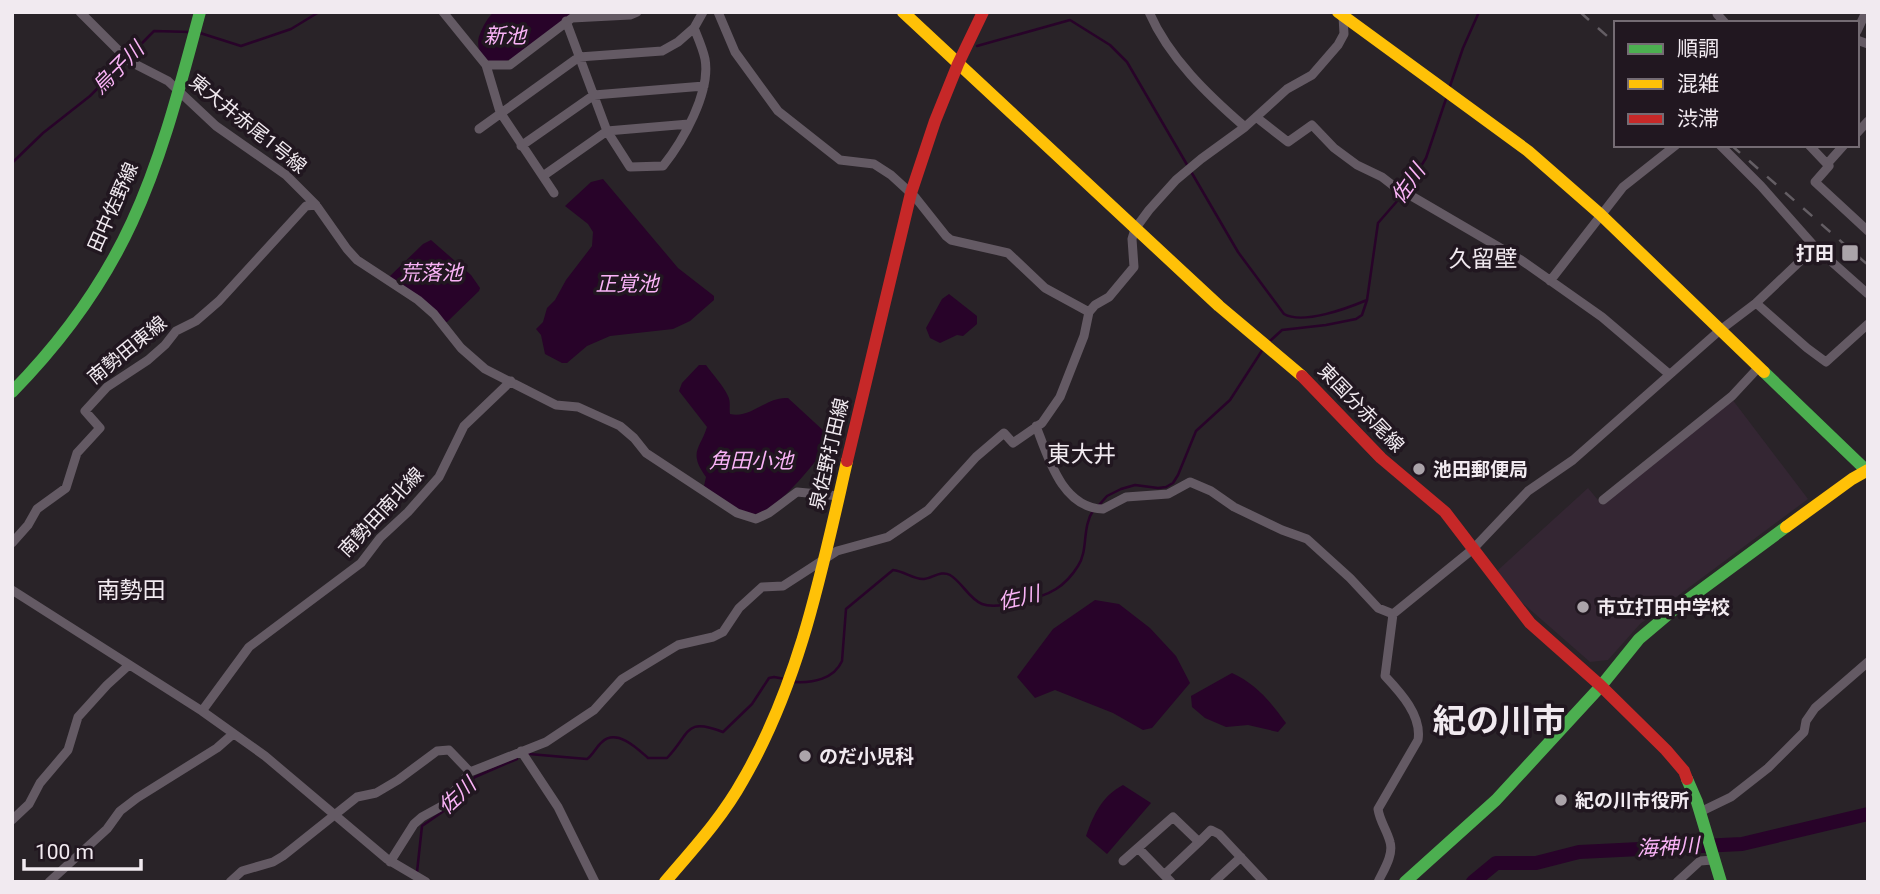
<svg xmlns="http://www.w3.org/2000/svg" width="1880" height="894" font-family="Roboto,'Noto Sans JP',sans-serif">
	<rect width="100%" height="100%" fill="#292328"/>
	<path fill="#342633" d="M1732,399L1808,499L1640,624L1608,660L1590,662L1519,600L1497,571L1588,488L1602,505Z"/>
	<path fill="#280329" d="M494,12H630C612,14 589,12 571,17C554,22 497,87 481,55C478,49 477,40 480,34C483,26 488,17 494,12Z
		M603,179L678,268L714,296V300L690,321L673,329L610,336L587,346L567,363H562L545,354L541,335L536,329L543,322L547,308L555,300L566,280L592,246L593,232L588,224L565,206L591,182Z
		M431,240L471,275L480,288L479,291L447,322H443L389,277L423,244Z
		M949,294L977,316V324L963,336L957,335L940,343L930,338L926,328L942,299Z
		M699,365H706C713,375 723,385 728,396C731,402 729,408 730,414C751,419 767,396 788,398L826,433L828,444C817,461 772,518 751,514C733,510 719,496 704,486L706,477C688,452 700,449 707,427L679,391L682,383Z
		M1095,600L1119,604L1150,628L1176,656L1190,683L1152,728L1143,730L1113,713L1055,690L1035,698L1017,677L1053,629Z
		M1232,673C1256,684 1271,702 1286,723L1278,732L1248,725L1226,727L1205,718L1192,707L1191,696Z
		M1123,785L1151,803L1107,854L1086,836C1094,814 1102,796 1123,785Z"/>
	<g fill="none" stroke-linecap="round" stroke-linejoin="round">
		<path stroke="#280329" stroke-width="2.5" d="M197,32L241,46L291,29L319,12
			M977,46L1070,20L1110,45L1127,62L1238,252L1284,314C1303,325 1348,308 1367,300
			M1449,89L1463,48L1479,12
			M12,163L43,133L90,96L154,31L191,32
			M1270,341L1282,330L1326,325L1356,319L1362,315L1367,300L1378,223L1405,192L1426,158L1447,96
			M1099,505L1107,496L1121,489L1135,485L1158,488L1166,487L1173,483L1178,475L1196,431L1230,400L1263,349
			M795,682C813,683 834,679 842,661L846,609L893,570C904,571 914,580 924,579C933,578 941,570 950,575C962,582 969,599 982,604C997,610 1042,598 1056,589C1064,584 1073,574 1078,566C1089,549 1081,528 1094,509
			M529,754L587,759C593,755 596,747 602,742C617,728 638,749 648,758H667C691,733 684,717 723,732L752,704L769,678L774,677L785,679
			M417,872L422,826L451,806L475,777L517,759"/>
		<path stroke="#280329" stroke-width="14" d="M1473,882L1496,863H1536L1579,852L1742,844L1868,814"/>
		<path stroke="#645a64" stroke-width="9" d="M80,12L129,61L168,81L216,126L286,175L316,205L347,249L357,260L418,300L434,314L461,348L485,369L556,405L578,407L620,426L634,438L646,453L737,513L756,519L769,513L797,492L839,496
			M443,12L486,65H510L572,18L630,15L637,12
			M718,12L735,52L778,111L840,160L874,164L891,175L915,197L946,236L951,240L1008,253L1045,288L1089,312
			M1149,12C1169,58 1208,95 1245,127
			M1717,14L1725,23
			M566,21L607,131L630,167L663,166C683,141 711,92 705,59C703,49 698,38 694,28
			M1857,31L1866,12
			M1857,40L1868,44
			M486,65L500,112L554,193
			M1256,117L1288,142L1312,125L1334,148L1357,165L1382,177L1400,191L1408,194L1521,260L1602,317L1669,374
			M479,129L579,57L662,51L678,42L694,28L703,12
			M1857,133L1868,121
			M1720,145L1761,186L1815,247L1868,294
			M1809,145L1827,164
			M1844,145L1827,164L1829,166L1815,182L1868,231
			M521,146L594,95L704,86
			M543,176L607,131L689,124
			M1550,281L1623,187L1676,145
			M1756,303L1807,348L1826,362L1868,324
			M1036,426C1048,457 1062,508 1103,509L1126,497L1168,494L1190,482L1211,491L1234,507L1282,530L1307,539L1350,578L1378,608L1393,614
			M1603,500L1732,396L1758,368
			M12,543L28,525L37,509L66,488L77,453L100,428L85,411L107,387L148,360L165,345L176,331L196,321L219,301L306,206L316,205
			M12,590L202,711L265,756L387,859L426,882
			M202,711L249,647L361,563L380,538L408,512L439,477L464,426L511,381
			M521,751L558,807L595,882
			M1700,812L1731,797L1768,768L1804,732L1806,721L1815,708L1868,662
			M12,820L29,804L40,783L68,750L78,717L107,685L129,665
			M1138,848L1171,882
			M1123,861L1173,817L1199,842L1211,830L1219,834L1264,882
			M390,862L414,824L422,817L442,806L470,772L546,742L594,710L622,679L678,645L713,637L723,632L739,608L762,587L783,586L837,551L888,537L928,510L976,457L1004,433L1013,443L1042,423L1060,397L1084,336L1089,312L1095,305L1109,297L1134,267L1132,239L1135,229L1149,210L1176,180L1201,159L1245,127L1287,89L1312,75L1338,45L1344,34L1343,16
			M1164,875L1199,842
			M49,882L107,829L120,811L137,798L217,748L233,734
			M230,882L242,871L273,862L283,856L357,797L376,793L398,780L437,751L449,750L470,772
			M1214,882L1241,857
			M1378,882C1383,871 1394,855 1390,842C1387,830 1380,822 1378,809L1418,740C1422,716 1401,693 1385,676L1393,614L1473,549L1528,491L1573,460L1719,331L1756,303L1815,247
			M1677,882L1700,861L1713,860"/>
		<path stroke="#4caf50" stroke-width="12" d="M1764,372L1868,472
			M12,392C61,342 103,285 132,222C163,155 181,82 200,12
			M1687,779L1697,802L1721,882
			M1405,882L1496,800L1601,686L1639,639L1671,612L1786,527"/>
		<path stroke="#ffc107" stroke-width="12" d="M903,12L1219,306L1302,376
			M1338,12L1528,151L1600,214L1764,372
			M1786,527L1852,479L1868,470
			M665,882C693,849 722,818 743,780C800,682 822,570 847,461"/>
		<path stroke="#c62828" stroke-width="12" d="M1302,376L1381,458L1445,512L1530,623L1601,686L1666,750L1684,771L1687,779
			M847,461L911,193L935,121L958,64L983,12"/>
		<path stroke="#645e64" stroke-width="2.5" stroke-dasharray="12 12" stroke-linecap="butt" d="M1580,12L1616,44
			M1731,145L1868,265"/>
	</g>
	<g fill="#aba4aa" stroke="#211720" stroke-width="2.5">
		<rect x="1841" y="244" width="18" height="18" rx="3.5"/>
		<circle cx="1419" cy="469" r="7"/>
		<circle cx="1583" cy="607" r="7"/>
		<circle cx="805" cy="756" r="7"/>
		<circle cx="1561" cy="800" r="7"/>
	</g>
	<g text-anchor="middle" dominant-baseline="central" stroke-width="7" stroke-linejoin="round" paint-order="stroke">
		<g font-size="19" fill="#f1eaf0" stroke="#211720">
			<text transform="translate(248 124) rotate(39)">東大井赤尾1号線</text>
			<text transform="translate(113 207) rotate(-66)">田中佐野線</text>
			<text transform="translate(127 350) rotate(-39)">南勢田東線</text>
			<text transform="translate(1361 408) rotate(46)">東国分赤尾線</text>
			<text transform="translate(829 454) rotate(-77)">泉佐野打田線</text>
			<text transform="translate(381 512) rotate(-47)">南勢田南北線</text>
		</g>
		<g font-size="19" font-weight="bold" fill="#f1eaf0" stroke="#211720" text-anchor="start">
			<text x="1834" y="253" text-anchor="end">打田</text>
			<text x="1433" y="469">池田郵便局</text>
			<text x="1597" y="607">市立打田中学校</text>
			<text x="819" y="756">のだ小児科</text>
			<text x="1575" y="800">紀の川市役所</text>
		</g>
		<g font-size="21" font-style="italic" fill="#fab3f7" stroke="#211720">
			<text x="505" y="36">新池</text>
			<text transform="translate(118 68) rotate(-45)">烏子川</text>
			<text transform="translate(1408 184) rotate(-55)">佐川</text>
			<text x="431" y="273">荒落池</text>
			<text x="627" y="284">正覚池</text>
			<text x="751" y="461">角田小池</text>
			<text transform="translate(1019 598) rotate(-13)">佐川</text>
			<text transform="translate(457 796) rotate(-43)">佐川</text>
			<text transform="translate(1668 847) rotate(-3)">海神川</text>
		</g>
		<g font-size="23" fill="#f1eaf0" stroke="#211720">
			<text x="1483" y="259">久留壁</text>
			<text x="1082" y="454">東大井</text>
			<text x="131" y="590">南勢田</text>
		</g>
		<g font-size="33" font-weight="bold" fill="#f1eaf0" stroke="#211720">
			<text x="1499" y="720">紀の川市</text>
		</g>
	</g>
	<rect width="1880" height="894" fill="none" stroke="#f1eaf0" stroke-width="28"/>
	<rect x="1614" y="21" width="245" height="126" fill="#211720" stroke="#746b73" stroke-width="2"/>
	<rect x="1628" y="44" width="35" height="10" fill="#4caf50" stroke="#746b73" stroke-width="2"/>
	<text x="1677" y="56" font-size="21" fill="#f1eaf0">順調</text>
	<rect x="1628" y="79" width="35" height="10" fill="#ffc107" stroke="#746b73" stroke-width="2"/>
	<text x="1677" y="91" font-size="21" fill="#f1eaf0">混雑</text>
	<rect x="1628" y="114" width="35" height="10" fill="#c62828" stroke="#746b73" stroke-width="2"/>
	<text x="1677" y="126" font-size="21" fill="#f1eaf0">渋滞</text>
	<path d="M24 859v10h117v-10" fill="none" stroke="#f1eaf0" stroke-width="3.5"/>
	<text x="35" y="859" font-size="21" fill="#f1eaf0" stroke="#211720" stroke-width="5" paint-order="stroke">100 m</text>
</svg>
